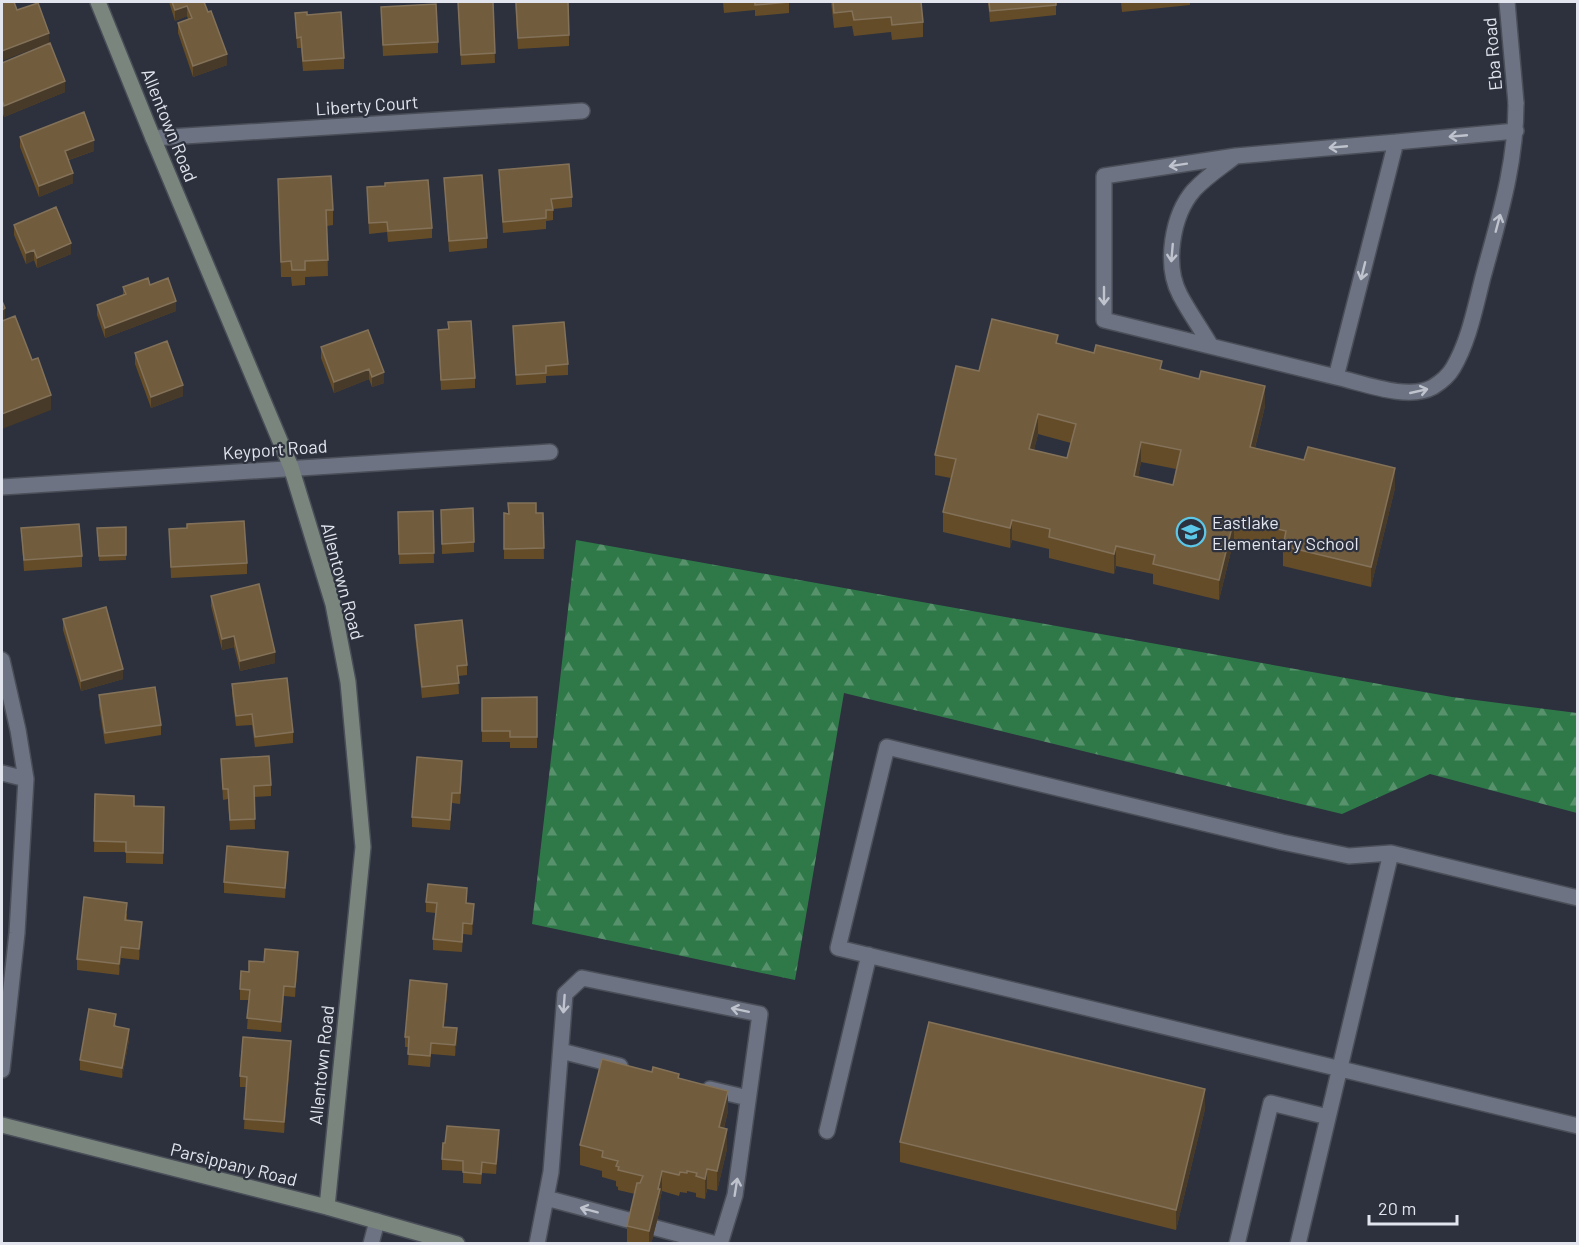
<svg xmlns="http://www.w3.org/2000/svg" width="1579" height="1245" font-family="Barlow,sans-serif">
	<defs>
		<pattern id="forest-firs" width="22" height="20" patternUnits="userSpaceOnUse" patternTransform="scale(1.5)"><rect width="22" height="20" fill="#2f7949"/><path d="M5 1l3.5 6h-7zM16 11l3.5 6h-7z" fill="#57926c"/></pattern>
	</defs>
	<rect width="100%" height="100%" fill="#2c313d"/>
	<path fill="url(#forest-firs)" d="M576,540L1452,697L1577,713V813L1430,774L1342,814L844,693L795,980L532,924Z"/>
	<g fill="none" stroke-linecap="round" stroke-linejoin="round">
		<g stroke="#4a4e58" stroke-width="18">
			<path id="lane" d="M1516,131L1396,142L1336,377C1363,383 1408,401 1433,387C1441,382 1449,375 1453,368C1469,341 1475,308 1483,277C1499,218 1516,165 1516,103
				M1211,346C1201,329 1189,312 1180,295C1164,265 1172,215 1194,190C1206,177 1220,168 1233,158
				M1336,377L1104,320V176L1236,156L1396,142
				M1578,898L1391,853L1349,856L1282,842L887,747L838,948L1578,1126
				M561,1051L620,1066
				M710,1089L748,1098
				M827,1131L869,955
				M546,1198L632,1221
				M656,1228L716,1244
				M371,1244L377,1221
				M537,1244L551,1172L565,994L582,978L760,1014L735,1195L720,1244
				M1237,1244L1271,1103L1328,1117
				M1298,1244L1391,853"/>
		</g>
		<g stroke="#4a4e58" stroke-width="18">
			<path id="street" d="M1507,2L1516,103
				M153,138L582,111
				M2,487L550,452
				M2,660L18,730L26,779L17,933L2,1070
				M2,773L26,779"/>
		</g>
		<g stroke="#4a4e58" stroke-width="18">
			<path id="secondary" d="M98,2L153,138L291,467L333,604L348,682L363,847L327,1207
				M2,1125L327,1207L457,1244"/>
		</g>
		<use href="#lane" stroke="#6d7382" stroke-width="15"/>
		<use href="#street" stroke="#6d7382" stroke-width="15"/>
		<use href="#secondary" stroke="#7a867d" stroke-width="15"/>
	</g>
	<path fill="#644c29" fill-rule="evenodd" d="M169,2H204L227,65L193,77L178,33V23L188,19L187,16L175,21Z
		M458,2H493L495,63L461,65Z
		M515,2L569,35V46L518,49Z
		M723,2H789V13L755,16V10L724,13Z
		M831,2H921L923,22V37L892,40L891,32L854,36L852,26L834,28Z
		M988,2H1056V15L990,22Z
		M1121,2H1190V5L1122,12Z
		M381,7L438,42V53L383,56Z
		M295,13L307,15L344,58V69L303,71L301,48H297Z
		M2,63L65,92L4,117L2,111Z
		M20,137L94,151L69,160L73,183L39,197L20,147Z
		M499,170L572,197V207L553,209V220L546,221V229L503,233Z
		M444,178L487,238V248L449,252Z
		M278,179L333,210V225L327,226L328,276L305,277V285L292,286L291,277H281Z
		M367,187L432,228V238L388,242L387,232L369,234Z
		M14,225L71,254L37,268L34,260L26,264L14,235Z
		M123,287L176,311L105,338L97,315V305L123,295Z
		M448,322L475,378V388L441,390L438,330L448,329Z
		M513,326L568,364V375L546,376V383L516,385Z
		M368,330L384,383L372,387L369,379L334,393L321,358V347Z
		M1058,344L1162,370L1265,406L1255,448L1395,488L1371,587L1283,566V550L1234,539L1219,600L1153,584V574L1116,566L1114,574L1049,558V549L1012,540L1010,548L943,532V512L951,478L935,475V455L979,371ZM1038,434L1071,443L1067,458L1034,450ZM1141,462L1176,469L1173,485L1138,477Z
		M135,353L183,396L151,408L135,364Z
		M441,510L474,542V552L442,554Z
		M433,511L434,563L399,564L398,512Z
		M504,513H543L544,559H504Z
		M126,527V560L99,561L97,528Z
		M21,528L82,556V567L24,571Z
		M169,529L247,563V574L171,578Z
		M211,596L275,663L240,671L234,647L222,650L211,606Z
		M63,619L123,679L81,691L63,630Z
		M415,625L467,665V675L458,676L459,694L422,698L415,636Z
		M232,684L293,732V743L255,747L252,725L236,726L232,694Z
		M99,695L161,725V735L105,744L99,706Z
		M537,697V748H510V742H482V698Z
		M221,759L271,785V796L254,797L255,829L230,830L228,799L223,800Z
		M462,771L460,804L452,803L450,830L412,827V817Z
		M95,794L134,806L164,807L163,864L126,863V852H94Z
		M288,862L285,898L224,893V882Z
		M426,902L466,903L474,915L472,935L463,934L462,952L433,950V939L436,913L426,912Z
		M127,913V920L142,932L139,960L121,958L119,975L77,970V959Z
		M264,962L298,963L295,997L284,996L281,1032L247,1029L249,1000H240V989L249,972Z
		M447,994L444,1027L457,1039L455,1056L431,1054L430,1067L408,1065L409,1047H405V1037Z
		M116,1024V1027L129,1040L122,1078L80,1070V1060Z
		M291,1051L284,1133L244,1129L246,1087H240V1076Z
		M679,1079L728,1111L724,1128L727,1149L717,1191L707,1189L705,1199L696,1197V1193L687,1191V1193L680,1192L679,1196L662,1191L660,1200V1209L651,1244H627V1226L635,1194L618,1190V1187L616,1186V1181L602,1177V1171L580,1165V1145Z
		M1205,1109L1176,1230L900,1162V1142Z
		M499,1141L496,1174L482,1173L481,1184L463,1183V1171L442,1170V1159Z"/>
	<path fill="#483a28" d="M187,6V16L175,21V10Z
		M49,33V43L2,61V51Z
		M227,54V65L193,77V66Z
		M65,81V92L4,117V106Z
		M94,140V151L65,161V151Z
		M73,173V183L39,197V186Z
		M71,243V254L37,268V258Z
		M34,250V260L26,264V253Z
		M176,301V311L105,338V328Z
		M5,308V319L2,320V310Z
		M369,369V379L334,393V382Z
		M384,372V383L372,387V377Z
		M183,385V396L151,408V397Z
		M1265,386V406L1250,467V447Z
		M51,395V410L2,429V414Z
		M1038,414V434L1029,469V449Z
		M1141,442V462L1134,496V476Z
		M1395,468V488L1371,587V567Z
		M1234,519V539L1219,600V580Z
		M1012,520V540L1010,548V528Z
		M1116,546V566L1114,574V554Z
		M234,636V647L222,650V639Z
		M275,652V663L240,671V661Z
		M123,669V679L81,691V681Z
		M462,761V771L460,804V793Z
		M452,793V803L450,830V820Z
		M288,852V862L285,898V888Z
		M474,904V915L472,935V924Z
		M142,922V932L139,960V949Z
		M121,947V958L119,975V964Z
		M298,952V963L295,997V987Z
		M447,984V994L443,1038V1027Z
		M284,986V996L281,1032V1022Z
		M457,1028V1039L455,1056V1045Z
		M129,1029V1040L122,1078V1068Z
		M291,1041V1051L284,1133V1122Z
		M1205,1089V1109L1176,1230V1210Z
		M728,1091V1111L719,1147V1127Z
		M727,1129V1149L717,1191V1171Z
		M499,1130V1141L496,1174V1164Z
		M707,1169V1189L705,1199V1179Z
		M662,1171V1191L660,1200V1209L651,1244H649V1231Z"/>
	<path fill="#715c3e" stroke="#837259" stroke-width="1.5" fill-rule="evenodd" d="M2,2H14L17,10L38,3L49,33L2,51Z
		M172,2H204L208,12L211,11L227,54L193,66L178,23L192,18L187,6L175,10Z
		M458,2H493L495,53L461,55Z
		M516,2H568L569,35L518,38Z
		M755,2H789L755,5Z
		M833,2H921L923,22L892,25L891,17L854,20L852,11L834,13Z
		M989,2H1056V5L990,11Z
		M436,4L438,42L383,45L381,7Z
		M307,12V15L341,12L344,58L303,61L301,37L297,38L295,13Z
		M50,43L65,81L4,106L2,100V63Z
		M84,112L94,140L65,151L73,173L39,186L20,137Z
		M569,164L572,197L551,199L553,210H546V218L503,222L499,170Z
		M482,175L487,238L449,241L444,178Z
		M331,176L333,210H326L328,260L305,261V270H292L291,261L281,262L278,179Z
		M428,180L432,228L388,231L387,222L369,223L367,187L385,186V183Z
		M56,207L71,243L37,258L34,250L26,253L14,225Z
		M148,278L150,285L168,278L176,301L105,328L97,305L126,294L123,287Z
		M2,301L5,308L2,310Z
		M15,316L32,360L38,358L51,395L2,414V321Z
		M992,319L1058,335L1056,343L1094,353L1096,345L1162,361L1160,369L1199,379L1201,371L1265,386L1250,447L1304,460L1308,447L1395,468L1371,567L1283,546L1286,531L1234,519L1219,580L1153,564L1155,555L1116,546L1114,554L1049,537L1050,529L1012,520L1010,528L943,512L956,459L935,455L956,366L979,371ZM1038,414L1076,424L1067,458L1029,449ZM1141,442L1181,450L1173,485L1134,476Z
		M471,321L475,378L441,380L438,330L449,329L448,322Z
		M564,322L568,364L546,366V373L516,375L513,326Z
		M368,330L384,372L372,377L369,369L334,382L321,347Z
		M167,341L183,385L151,397L135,353Z
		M508,503H536V513H543L544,548L504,549V513L509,514Z
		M473,508L474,542L442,544L441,510Z
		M433,511L434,553L399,554L398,512Z
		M244,521L247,563L171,567L169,529L187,528V524Z
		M79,524L82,556L24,560L21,528Z
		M126,527V555L99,556L97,528Z
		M259,584L275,652L240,661L234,636L222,639L211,596Z
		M106,607L123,669L81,681L63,619Z
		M462,620L467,665L457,666L459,683L422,687L415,625Z
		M287,678L293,732L255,737L252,714L236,716L232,684Z
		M155,687L161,725L105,733L99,695Z
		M537,697V737H510V731H482V698Z
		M269,756L271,785L254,786L255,819L230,820L228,789H223L221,759Z
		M417,757L462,761L460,793H452L450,820L412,817Z
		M95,794L134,796V806L164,807L163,853L126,852V842L94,841Z
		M227,846L288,852L285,888L224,882Z
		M428,884L467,888L466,903L474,904L472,924L463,923L462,942L433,939L437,903L426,902Z
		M84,897L127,903L125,920L142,922L139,949L121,947L119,964L77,959Z
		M265,949L298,952L295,987L284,986L281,1022L247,1018L250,990L240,989L241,971L249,972V961L264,962Z
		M410,980L447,984L443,1027L457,1028L455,1045L431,1043L430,1056L408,1054L409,1037H405Z
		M89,1009L116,1014L114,1026L129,1029L122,1068L80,1060Z
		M929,1022L1205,1089L1176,1210L900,1142Z
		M243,1037L291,1041L284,1122L244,1119L247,1077L240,1076Z
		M602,1059L652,1072L653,1067L679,1074L678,1078L728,1091L719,1127L727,1129L717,1171L707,1169L705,1179L696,1176L697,1173L687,1171V1173L680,1172L679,1175L662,1171L658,1189H660L649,1231L627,1226L637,1183H640L643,1176L618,1170L619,1167L616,1166L618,1161L602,1157L603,1151L580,1145Z
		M447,1126L499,1130L496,1164L482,1162L481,1174L463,1172V1161L442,1159L443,1143H445Z"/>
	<defs><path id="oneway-shaft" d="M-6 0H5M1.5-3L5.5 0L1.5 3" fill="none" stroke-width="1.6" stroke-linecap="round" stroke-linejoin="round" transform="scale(1.5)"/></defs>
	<g stroke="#bfc3cd">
		<use href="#oneway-shaft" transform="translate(1458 136) rotate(175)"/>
		<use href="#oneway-shaft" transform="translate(1338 147) rotate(175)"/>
		<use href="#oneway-shaft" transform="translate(1178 165) rotate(171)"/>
		<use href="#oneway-shaft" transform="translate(1498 223) rotate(-75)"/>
		<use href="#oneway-shaft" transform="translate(1172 253) rotate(95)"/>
		<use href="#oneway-shaft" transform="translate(1363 271) rotate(104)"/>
		<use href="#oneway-shaft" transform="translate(1104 296) rotate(90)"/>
		<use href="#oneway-shaft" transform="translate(1419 391) rotate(-13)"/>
		<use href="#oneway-shaft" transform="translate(564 1004) rotate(94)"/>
		<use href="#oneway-shaft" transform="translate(740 1010) rotate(-168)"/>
		<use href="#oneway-shaft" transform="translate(736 1187) rotate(-81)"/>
		<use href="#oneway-shaft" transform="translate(589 1210) rotate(-165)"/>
	</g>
	<defs>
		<g id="school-ring" transform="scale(1.5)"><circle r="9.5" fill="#2c313d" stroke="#5cc7e8" stroke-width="1.5"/><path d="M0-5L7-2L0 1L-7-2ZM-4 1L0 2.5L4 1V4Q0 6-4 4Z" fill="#5cc7e8"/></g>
	</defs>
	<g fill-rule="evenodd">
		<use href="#school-ring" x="1191" y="532"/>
	</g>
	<g text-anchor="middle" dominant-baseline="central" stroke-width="4.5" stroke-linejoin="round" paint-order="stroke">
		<g font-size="18" fill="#e2e5ed" stroke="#2c313d">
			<text transform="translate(1492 54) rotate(-95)">Eba Road</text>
			<text transform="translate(367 105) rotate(-4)">Liberty Court</text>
			<text transform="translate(170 125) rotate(68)">Allentown Road</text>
			<text transform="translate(275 449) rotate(-4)">Keyport Road</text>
			<text transform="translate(343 581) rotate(75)">Allentown Road</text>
			<text transform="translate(321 1065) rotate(-84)">Allentown Road</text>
			<text transform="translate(234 1164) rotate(14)">Parsippany Road</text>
		</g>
		<g font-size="18" fill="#e2e5ed" stroke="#2c313d" text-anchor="start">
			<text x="1212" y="522">Eastlake<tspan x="1212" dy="21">Elementary School</tspan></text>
		</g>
	</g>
	<rect width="1579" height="1245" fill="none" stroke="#e2e5ed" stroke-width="6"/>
	<path d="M1369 1215v9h88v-9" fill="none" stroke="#e2e5ed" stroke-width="3"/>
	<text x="1378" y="1215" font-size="18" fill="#e2e5ed" stroke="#2c313d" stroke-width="4.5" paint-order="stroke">20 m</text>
</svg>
